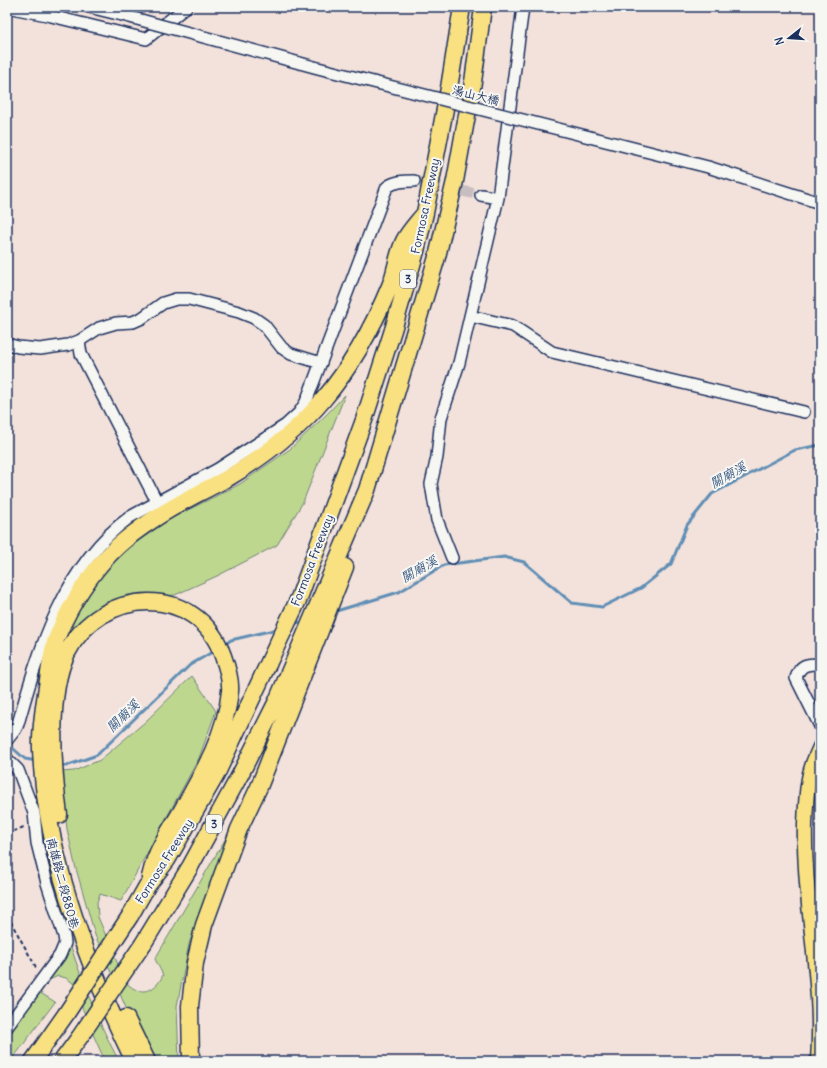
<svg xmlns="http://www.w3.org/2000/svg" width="827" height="1068" font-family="Delius,'LXGW WenKai TC',sans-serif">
	<rect width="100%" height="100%" fill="#f3e2db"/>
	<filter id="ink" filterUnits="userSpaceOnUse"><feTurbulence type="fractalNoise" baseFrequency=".025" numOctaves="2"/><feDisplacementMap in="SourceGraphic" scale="8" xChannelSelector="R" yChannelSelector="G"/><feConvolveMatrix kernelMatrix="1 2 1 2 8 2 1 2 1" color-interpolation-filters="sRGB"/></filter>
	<g filter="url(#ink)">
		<path fill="#bed78e" stroke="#6c8376" d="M345,395L303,502L277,545L217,576L175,595L132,598L59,651L64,636L83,599L105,570L134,544L170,519L240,484L290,449L326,415Z
			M192,676L216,711L199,758L121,901L100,894L97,902L98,917L125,981C138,997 155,993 163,975L155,959L237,819L215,870L189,944L177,1006L179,1061H150L134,1027L95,935L75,865L67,829L61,772L74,771L100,760L145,722Z
			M70,944C83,984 99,1024 119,1061H105L88,1023L73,983L66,978L58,976L47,981Z
			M39,992L55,1002L11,1061H7V1036Z"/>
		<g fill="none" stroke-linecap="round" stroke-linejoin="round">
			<path stroke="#608eb5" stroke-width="3" d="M333,612L399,592L444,565L504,557L524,562L572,603L602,607L641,588L671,564L687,525L712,494L795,450L820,445
				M293,624L304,621
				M222,646L231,640L278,629
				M7,743L25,759L37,761
				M58,765L66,766L97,755L190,665L214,651"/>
			<path stroke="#c8bec2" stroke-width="11" stroke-dasharray="11 5.5" stroke-linecap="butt" d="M414,181L481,195"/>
			<g stroke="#1b2f5e" stroke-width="14">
				<path id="minor" d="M7,7L47,15L146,39L186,7
					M89,7L126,16
					M481,195L498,198
					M470,316L513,326L552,352L804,412
					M79,341L81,354L157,502
					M7,344L18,347L40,349L68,345L79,341L99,328L116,323L133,322L142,318L163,303L176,299H189L239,312L254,318L264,325L282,348L291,354L321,363
					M452,558L437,520L431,484L437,457L441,418L459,363L498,198L523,7
					M820,664C807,664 800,664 796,678L820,726
					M7,740L15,730L18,724C39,649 64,565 130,517L218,469L286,425L299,413L306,402L387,187C396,181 404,181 414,181
					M7,759L18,770L34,813L37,843L47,883L64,936L65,943L60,955L7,1027"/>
			</g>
			<g stroke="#1b2f5e" stroke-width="17">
				<path id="major" d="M818,1061C824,982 803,903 805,824C806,806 806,787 811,770C813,762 817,754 820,747"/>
			</g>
			<g stroke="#1b2f5e" stroke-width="19">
				<path id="highway" d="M59,815C53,770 47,693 67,653C100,587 198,582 223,656C227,667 231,680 230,691C226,734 202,775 181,812C173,826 162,841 156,857C153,863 152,871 150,877
					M130,916L147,886L167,860L216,775L299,598L364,420L393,330L416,251L425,213L449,88L462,7
					M143,944L190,867L240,775L277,701L367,490L437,257L455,181L473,82L483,7
					M126,1018L147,1061
					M33,1061L66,1014
					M62,1061L79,1038
					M134,1061C88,967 45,855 41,749C40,729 44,707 47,687C49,672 51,657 55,642C57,636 60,630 63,623C77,594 95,567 119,545C144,523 172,507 201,492C210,487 219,483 228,478C263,457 297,431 323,400C352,366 373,327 390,286C396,272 397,255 404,241C409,231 418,222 425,213
					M191,1061L190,1006L195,963L204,925L239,829L259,787L345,567"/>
			</g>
			<path stroke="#1b2f5e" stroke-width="2" stroke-dasharray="4 3" stroke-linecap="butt" d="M7,834L26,826
				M7,915L37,969"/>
			<use href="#minor" stroke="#f6f6f2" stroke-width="11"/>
			<use href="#major" stroke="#f9e181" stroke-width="14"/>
			<use href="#highway" stroke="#f9e181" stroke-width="16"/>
			<g stroke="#1b2f5e" stroke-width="14" stroke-linecap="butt">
				<path id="minor-bridge" d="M126,16L318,68L708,167L820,203"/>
			</g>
			<g stroke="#1b2f5e" stroke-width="19" stroke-linecap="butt">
				<path id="highway-bridge" d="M66,1014L130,916
					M79,1038L143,944"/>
			</g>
			<use href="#minor-bridge" stroke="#f6f6f2" stroke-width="11"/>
			<use href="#highway-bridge" stroke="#f9e181" stroke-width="16"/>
		</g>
	</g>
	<g text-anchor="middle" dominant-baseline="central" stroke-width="4" stroke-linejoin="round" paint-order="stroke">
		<g fill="#f6f6f2" stroke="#5d6b8a" stroke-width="1">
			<rect x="400" y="270" width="16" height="18" rx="3"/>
			<rect x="206" y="815" width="16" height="18" rx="3"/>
		</g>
		<g font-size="11" font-weight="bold" fill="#1b2f5e">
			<text x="408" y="279">3</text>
			<text x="214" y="824">3</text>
		</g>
		<g font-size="12" fill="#1b2f5e" stroke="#f6f6f2">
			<text transform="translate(476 95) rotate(14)">湯山大橋</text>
			<text transform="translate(425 206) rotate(-78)">Formosa Freeway</text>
			<text transform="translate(312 560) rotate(-69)">Formosa Freeway</text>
			<text transform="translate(164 861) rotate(-58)">Formosa Freeway</text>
			<text transform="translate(63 883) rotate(75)">南雄路二段880巷</text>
		</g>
		<g font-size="13" font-style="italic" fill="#385782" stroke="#f6f6f2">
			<text transform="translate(728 475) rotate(-29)">關廟溪</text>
			<text transform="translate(419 569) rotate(-30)">關廟溪</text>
			<text transform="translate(123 716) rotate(-44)">關廟溪</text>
		</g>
	</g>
	<rect width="827" height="1068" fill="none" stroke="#f6f6f2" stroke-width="24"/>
	<rect x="12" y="12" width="803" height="1044" fill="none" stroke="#1b2f5e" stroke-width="1.5" filter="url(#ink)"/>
	<g transform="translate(789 38) rotate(253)" stroke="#f6f6f2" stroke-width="3" paint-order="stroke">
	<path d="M0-3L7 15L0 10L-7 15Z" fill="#1b2f5e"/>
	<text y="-6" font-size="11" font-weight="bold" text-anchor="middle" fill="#1b2f5e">N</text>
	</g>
</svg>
